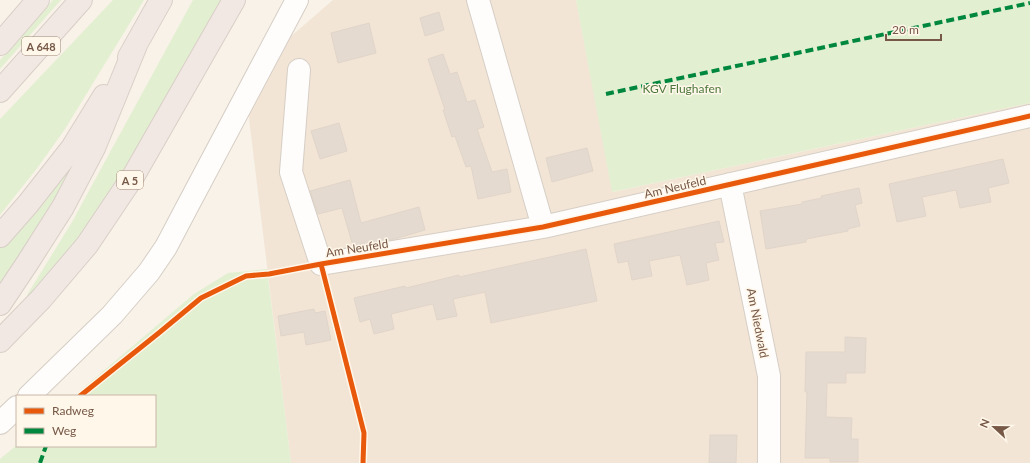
<svg xmlns="http://www.w3.org/2000/svg" width="1030" height="463" font-family="Lato,sans-serif">
	<rect width="100%" height="100%" fill="#f8f2e8"/>
	<path fill="#f2e5d5" d="M333,0H576L613,192L1030,103V463H291L244,77Z"/>
	<path fill="#e3efd1" d="M53,0H61L0,69V60Z
		M113,0H144L65,129L38,167L0,215V119Z
		M193,0H226L115,191L31,300L27,295L72,222Z
		M576,0H1030V103L612,192Z
		M82,152L0,296V248L29,220Z
		M267,269L291,463H0V459L17,445V446H155V396H74L194,294L228,273Z"/>
	<path fill="#e4dad0" stroke="#e1d5ca" d="M439,12L444,30L425,36L420,18Z
		M369,23L376,53L338,63L331,33Z
		M443,54L450,74L457,72L467,102L475,100L484,127L477,129L492,172L507,169L511,192L478,199L471,166L466,167L455,136L452,137L443,110H445L428,59Z
		M339,123L347,151L320,159L311,131Z
		M587,148L593,171L552,182L546,158Z
		M1003,159L1009,183L988,188L991,202L960,208L956,190L922,197L926,216L897,222L889,184Z
		M350,180L361,223L419,207L425,230L391,240L353,246L342,208L318,214L310,191Z
		M859,188L862,203L855,205L860,226L848,229V231L806,239V242L766,249L760,211L802,204V202L822,198L821,196Z
		M719,221L724,242L715,243L719,260L706,263L709,280L687,285L680,255L649,261L652,276L632,280L628,261L618,263L614,244Z
		M586,249L597,301L491,323L485,292L453,299L457,316L437,320L433,304L424,306L391,314L394,329L374,334L370,319L360,322L354,298L405,286L406,288L459,275V277Z
		M314,309L315,313L325,311L331,340L306,345L304,332L281,336L278,316Z
		M845,337L866,338L865,373H846V383H827L826,417L852,418L851,439H858V462H830V458H805L807,392H805L806,352H845Z
		M710,435H737L736,463H709Z"/>
	<g fill="none" stroke-linecap="round" stroke-linejoin="round">
		<g stroke="#d6cec5" stroke-width="24">
			<path id="minor" d="M478,0L543,227
				M299,70L291,172L321,264L543,227L1030,116
				M730,184L769,376V463
				M29,396L112,315L149,272L166,247L186,209L297,0
				M0,423L17,407"/>
		</g>
		<g stroke="#d9cfc8" stroke-width="24">
			<path id="highway" d="M0,44L38,0
				M129,57L161,0
				M0,91L81,0
				M0,236L28,204L72,148L104,96
				M0,304L28,262L63,207L94,148L136,45
				M0,341L41,299L87,245L134,175L234,0"/>
		</g>
		<use href="#minor" stroke="#fefdfc" stroke-width="22"/>
		<use href="#highway" stroke="#f1e8e3" stroke-width="22"/>
		<path stroke="#00873e" stroke-width="4" stroke-dasharray="8 4" stroke-linecap="butt" d="M606,94L1030,3
			M40,463L46,446"/>
		<g stroke="#fff7ea" stroke-width="8">
			<path id="cycleway" d="M321,264L364,433L363,463
				M80,396L160,332L201,298L246,276L269,274L321,264L543,227L1030,116"/>
		</g>
		<use href="#cycleway" stroke="#e8590c" stroke-width="5"/>
	</g>
	<g text-anchor="middle" dominant-baseline="central" stroke-width="3" stroke-linejoin="round" paint-order="stroke">
		<g fill="#fff7ea" stroke="#a08877" stroke-width="1">
			<rect x="22" y="37" width="38" height="18" rx="3"/>
			<rect x="117" y="171" width="26" height="18" rx="3"/>
		</g>
		<g font-size="11" font-weight="bold" fill="#775846">
			<text x="41" y="46">A 648</text>
			<text x="130" y="180">A 5</text>
		</g>
		<g font-size="12" fill="#4c783b" stroke="#fff7ea">
			<text x="682" y="88">KGV Flughafen</text>
		</g>
		<g font-size="12" fill="#775846" stroke="#fff7ea">
			<text transform="translate(675 187) rotate(-13)">Am Neufeld</text>
			<text transform="translate(357 248) rotate(-9)">Am Neufeld</text>
			<text transform="translate(758 323) rotate(79)">Am Niedwald</text>
		</g>
	</g>
	<rect x="16" y="395" width="140" height="52" fill="#fff7ea" stroke="#c9b7a8"/>
	<rect x="24" y="408" width="20" height="6" fill="#e8590c" stroke="#c9b7a8"/>
	<text x="52" y="415" font-size="12" fill="#775846">Radweg</text>
	<rect x="24" y="428" width="20" height="6" fill="#00873e" stroke="#c9b7a8"/>
	<text x="52" y="435" font-size="12" fill="#775846">Weg</text>
	<g transform="translate(994 427) rotate(292)" stroke="#fff7ea" stroke-width="3" paint-order="stroke">
	<path d="M0-3L7 15L0 10L-7 15Z" fill="#775846"/>
	<text y="-6" font-size="11" font-weight="bold" text-anchor="middle" fill="#775846">N</text>
	</g>
	<path d="M886 34v6h55v-6" fill="none" stroke="#775846" stroke-width="2"/>
	<text x="892" y="34" font-size="12" fill="#775846" stroke="#fff7ea" stroke-width="3" paint-order="stroke">20 m</text>
</svg>
